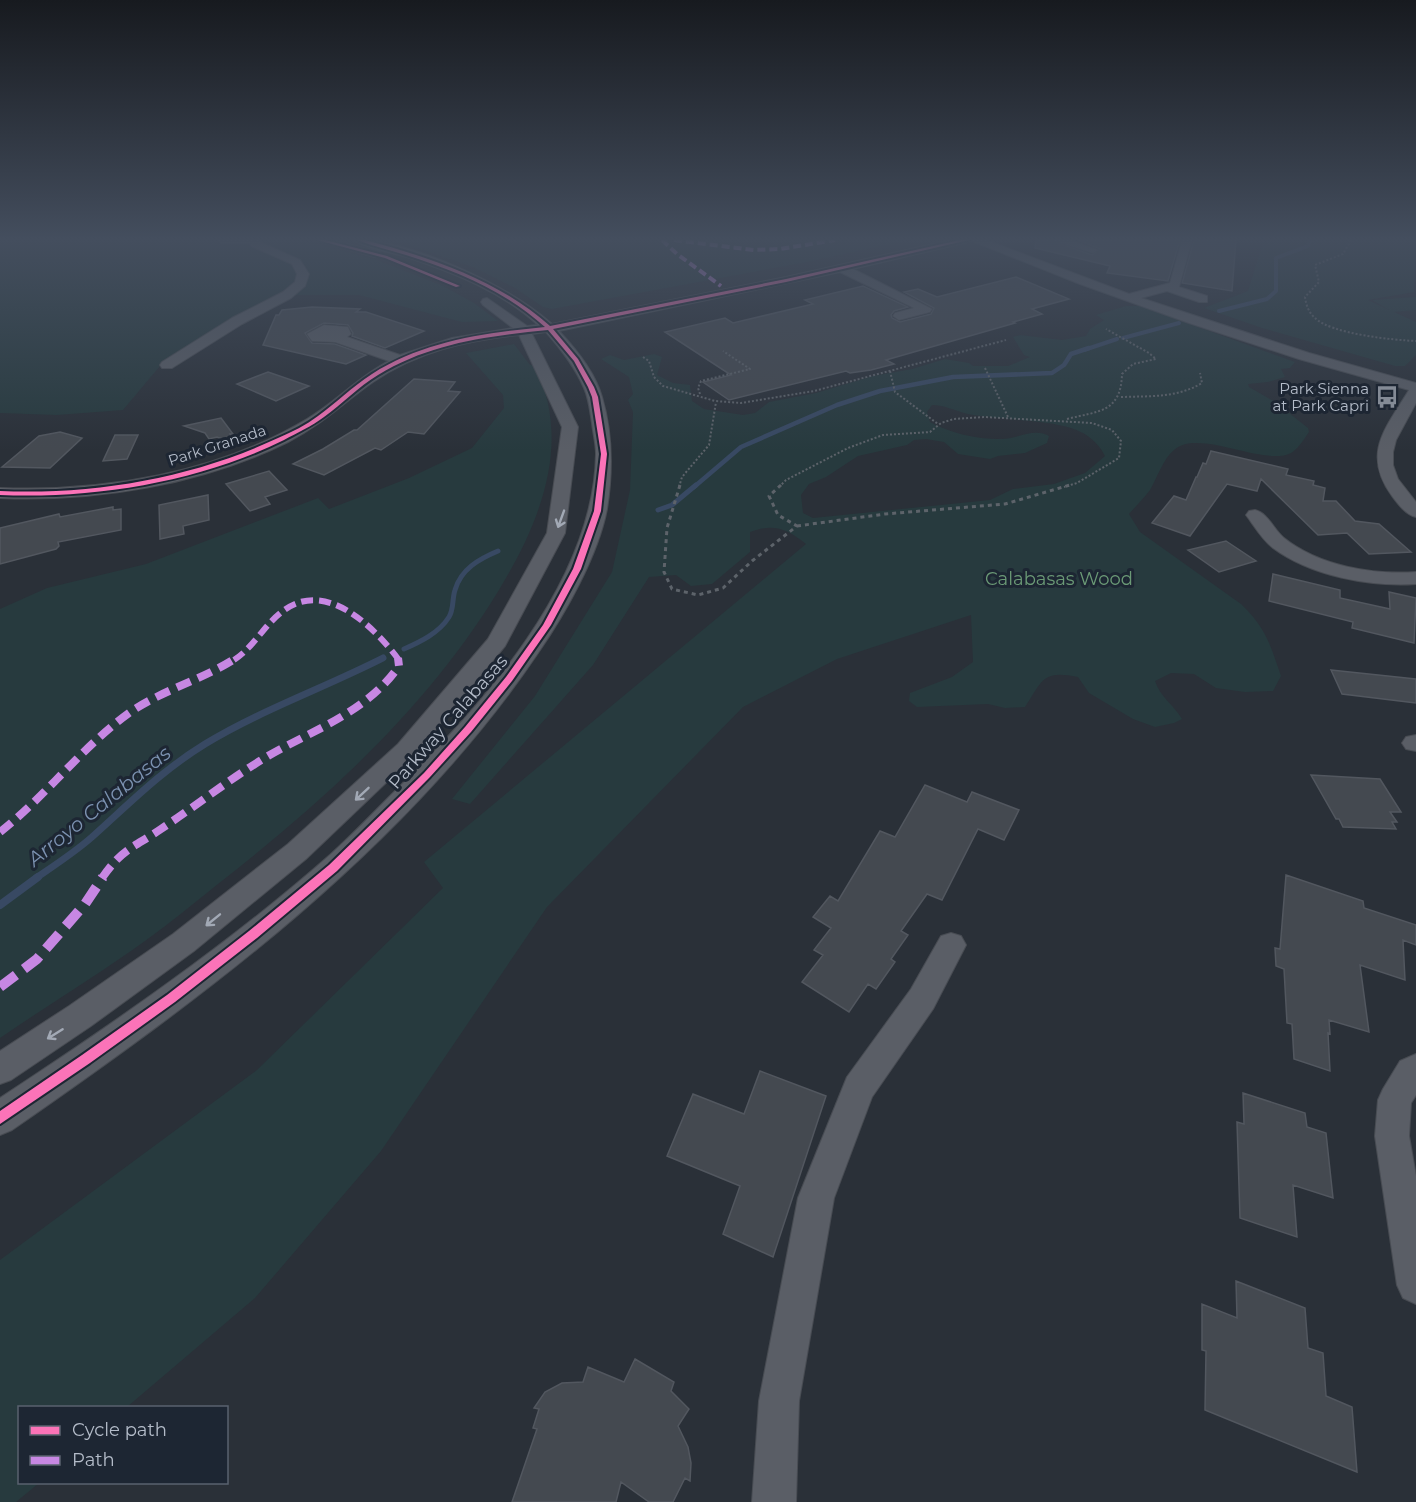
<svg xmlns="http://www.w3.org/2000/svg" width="1416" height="1502" font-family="Montserrat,sans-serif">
	<rect width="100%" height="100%" fill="#2a3038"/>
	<path fill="#273a3e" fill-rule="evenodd" d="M0,240H301L377,260L443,286L474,303L498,321L462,322L359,295H282L165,360L123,410L57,415L0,413Z
		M394,240H909L807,262L552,309L543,307L515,288L473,267Z
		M1285,240H1416L1414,292L1368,300L1389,310L1372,300L1416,297V310L1394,312L1416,322V355L1405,366H1395L1262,328L1204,308L1248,291L1263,242Z
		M1126,306H1140L1295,362L1290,368L1281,369L1285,377L1268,382L1248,384L1249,387L1275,402L1308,428L1309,432C1304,439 1298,449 1291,453C1263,467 1199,428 1174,450C1163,459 1157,478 1150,490C1144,498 1136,506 1129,514L1140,532L1241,604C1266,628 1270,644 1281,676L1273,691L1245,692L1216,688L1194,674L1171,673L1155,681C1160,697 1173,704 1182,719L1174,723L1155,727L1133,719L1089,693L1078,677C1042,670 1043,680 1025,707L1005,708L988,704L917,707L909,701L910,693L952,677L973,662L971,615L837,659L743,707L547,907L381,1151L255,1298L127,1407L20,1408V1482L39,1483L16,1502H0V1260L257,1070L443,888L424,862L806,544C787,529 774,523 750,532V552L712,584L691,586L676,575L649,577L593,665L470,804L452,799L535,696L612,572L630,490L633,412L628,400L633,394L629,377L601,359L610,355L624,360L654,354L662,357L657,375L673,383L690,385L692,401L704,409L743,415L755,413L769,402L816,393L873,376L912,369L945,359L969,363L973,366H1008L1030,357L1024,355L1013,337L1020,335L1062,340L1086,336L1090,329L1104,320L1096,315ZM932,405C945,405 955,411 968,414C998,420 1059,419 1083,433C1093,439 1100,446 1105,456L1085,473L1054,484L1013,489L990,500L813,518L803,513L801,495L809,484L826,477L858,456L907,445L914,440L926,439L944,442L958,454L990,459L998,456L1025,453L1047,443L1049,436C1033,427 1017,440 999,439C976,439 950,433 930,422L927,412Z
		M514,344L530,365H534C571,436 544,513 506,578C435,701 329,797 218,884C194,903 170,923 145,941C98,975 48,1005 0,1038V609L47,588L146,564L318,498L329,509L409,478L472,448L504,408L503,395L466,353Z"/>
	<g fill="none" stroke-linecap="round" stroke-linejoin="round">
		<path stroke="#384963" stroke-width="4" d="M1219,311L1267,299L1276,291V258L1308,246L1310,240
			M1123,338L1179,323
			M1084,350L1117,339"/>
		<path stroke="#384963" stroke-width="4.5" d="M694,487L741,447L837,405L880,391L953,377L1052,373L1064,365L1071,354L1089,348"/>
		<path stroke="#384963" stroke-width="5" d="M658,510L672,505L696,485
			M404,649C420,642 439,633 449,617C454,609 452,599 455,590C461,569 479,559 498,551
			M380,660L383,658"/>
		<path stroke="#384963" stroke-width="7" d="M36,878C55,865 75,852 92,837C129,804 161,771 205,744C261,710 324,688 383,658"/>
		<path stroke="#384963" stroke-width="8" d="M0,905L38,877"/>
	</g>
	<path fill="#444950" stroke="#52575f" stroke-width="1.5" d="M1036,240H1050L1092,255L1100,249L1078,240H1180L1168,281L1107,273L1110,266L1035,248Z
		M1194,240H1236L1232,291L1182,283Z
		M1016,277L1069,299L1032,309L1042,314L1013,322L1015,323L886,360L894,364L871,370L850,373L846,371L729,400L703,382L731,375L665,332L725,318L733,323L813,304L805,300L863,286L908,307L894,311L891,315L892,318L900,322L931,314L934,308L904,292L918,289L937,297Z
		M312,307L360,309L356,312H366L424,331L385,348L352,336L353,333L348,325L324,323L305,333L312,343L335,344L366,355L346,364L263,345L276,315H279L282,310Z
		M268,372L309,386L276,401L237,384Z
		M414,379L455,382L448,391L460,392L424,434L408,432L381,450L375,448L324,475L293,464L323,449L354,430H357Z
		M221,418L233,434H230L236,444L217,437L209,439L205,433L184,426Z
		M60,432L82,438L50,468L2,467L39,436Z
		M115,435H138L127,459L103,461Z
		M1211,451L1288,469L1286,475L1314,481L1313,485L1325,488L1323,501H1336L1355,521L1379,524L1411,552L1369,554L1347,533L1318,535L1261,479L1257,491L1227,484L1190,536L1152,523L1174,496L1186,500L1196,477H1197L1203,463L1206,464Z
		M269,471L287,490L265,497L270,504L250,511L226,484Z
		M208,495L209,520L183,526L184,534L160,539L159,505Z
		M113,507V510L121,509V530L58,542L59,546L56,549L0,564V528L59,514L60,517Z
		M1226,541L1256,561L1219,572L1188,550Z
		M1273,574L1340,590V598L1390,609L1389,592L1416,598L1414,643L1352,628L1353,622L1269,601Z
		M1331,670L1416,679V703L1342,694Z
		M1311,775L1380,779L1401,812H1390L1397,822H1392L1396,829L1343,827L1339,819H1336Z
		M925,785L967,802L972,792L1019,810L1004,840L978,829L942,900L927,894L901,931L908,935L891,959L895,962L876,989L868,984L849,1012L802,982L823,955L814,950L831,928L813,917L830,896L838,901L880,831L895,837Z
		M1286,875L1363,901L1364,908L1416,925V945L1403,940L1405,980L1360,965L1369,1032L1329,1020L1330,1034L1328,1033L1330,1071L1294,1059L1292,1024L1287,1023L1284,969L1276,966L1275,948L1280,949Z
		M760,1071L826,1096L773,1257L723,1234L740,1186L667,1156L693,1094L744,1114Z
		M1243,1093L1305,1113L1307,1127L1326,1133L1333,1198L1293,1185L1297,1237L1240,1218L1237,1122L1244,1124Z
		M1236,1281L1305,1308L1308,1348L1323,1353L1326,1396L1352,1407L1357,1472L1205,1410L1206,1351L1202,1350V1304L1237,1318Z
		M635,1359L674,1382L671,1391L689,1409L678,1426L688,1447L691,1463L690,1481L685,1478L673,1502H649L621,1482L616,1502H512L537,1429L533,1428L539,1409L534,1408L545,1392L562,1383L583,1382L588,1367L624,1382Z"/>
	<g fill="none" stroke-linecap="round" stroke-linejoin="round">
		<g stroke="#484c53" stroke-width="2">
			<path id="minor" d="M217,240H260V242L300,260L309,274L305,286L291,298L242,324L172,368H162L160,365L162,362L232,318L283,292L295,282L297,274L292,264L251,246L250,243H222Z
				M314,240H333L379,252L381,254L375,257Z
				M354,240C413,240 507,285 552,324L786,277L951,240H986L1129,294L1170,283L1182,240H1192L1179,287L1207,296V302H1199L1167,291L1141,298L1309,353L1416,383V403L1396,440L1393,452V465L1398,479L1416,502V517C1406,515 1398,504 1392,496C1361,453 1386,428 1409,390L1299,359L1189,323L1080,284L972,241L853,269L932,309L930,312L899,320L893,316L895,313L914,308L840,272L559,331C576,349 595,372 602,397C613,434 613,471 607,509C598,556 565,614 538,653C405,850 205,996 12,1130L0,1135V1098C114,1023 229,944 331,854C352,835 371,815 391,795C478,710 594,584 596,454C596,444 593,433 592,423C590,411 589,399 584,388C575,367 561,349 546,332L532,334L578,427L565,533L505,646L414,756L306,859L194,951L91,1026L11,1080L0,1084V1051L69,1006L173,934L288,844L398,744L488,639L547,533L562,427L519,335C467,340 417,352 373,382C343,403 323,424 288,442C201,485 96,502 0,498V488C104,492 217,473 307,419C336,402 358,377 389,361L335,342L312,341L307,334L324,325L348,327L351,334L347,337L400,355L452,338L513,328L483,305L481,302L483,299L487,298L527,326L538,325C501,291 454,273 407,257C391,252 367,250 354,240Z
				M1052,240H1070L1098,250L1093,253Z
				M1255,510C1268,513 1274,530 1284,538C1319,566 1373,575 1416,572V584C1369,587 1311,576 1273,548C1263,540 1256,529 1249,519L1246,515L1249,511Z
				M1416,735V751L1406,749L1402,743L1406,737Z
				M951,933L961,936L966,945L933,1009L872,1097L834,1198L799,1401L796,1502H752L759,1401L798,1198L847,1077L911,989L941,936Z
				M1416,1054V1095L1411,1103L1409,1136L1416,1176V1304L1403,1298L1397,1285L1375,1136L1378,1100L1383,1089L1400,1061Z"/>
		</g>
		<path stroke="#5d636a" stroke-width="2" stroke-dasharray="2 2" stroke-linecap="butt" d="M1351,240L1343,254L1315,265L1319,282L1305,297C1306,305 1309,313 1315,318C1331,334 1393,340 1416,341
			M643,357L649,361L654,377L663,386L715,401L741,403L814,391L1006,340
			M985,368L1008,417
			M890,371L895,392L938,424
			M700,394L698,388L701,381L750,369L723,351
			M1121,397C1150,396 1177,398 1202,383L1200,373
			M1067,419C1098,411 1121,413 1122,374L1133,364L1156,359L1149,353L1106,329
			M679,487L682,477L709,445L716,402
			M779,487L786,480L848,448L883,435L930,432L941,423L954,419L984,417L1092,423L1112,430L1121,441L1119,458L1077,483L1064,487"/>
		<path stroke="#5d636a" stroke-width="3" stroke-dasharray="4 4" stroke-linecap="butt" d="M680,485L667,528L664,572L672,589L698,595L723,588L752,561L797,526
			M781,485L769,496L778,515L797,526
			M797,526L885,514L1005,504L1070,485"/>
		<use href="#minor" fill="#5a5e66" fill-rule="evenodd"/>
		<path stroke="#c787e3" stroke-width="4" stroke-dasharray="8 4" stroke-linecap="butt" d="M662,240L677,254L721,286
			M674,240L754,250L780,249L835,240"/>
		<path stroke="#c787e3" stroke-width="6" stroke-dasharray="12 6" stroke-linecap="butt" d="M234,660C254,647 264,625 283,611C326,578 375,628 399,660"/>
		<path stroke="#c787e3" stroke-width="8" stroke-dasharray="15 8" stroke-linecap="butt" d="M0,832C46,796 82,747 129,713C162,690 202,680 236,658
			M102,878C123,848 133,848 161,829C197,805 231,778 268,756C315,729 367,712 399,666L398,658"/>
		<path stroke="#c787e3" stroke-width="10" stroke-dasharray="20 10" stroke-linecap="butt" d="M0,987L37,959L85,904L103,877"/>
		<g stroke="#1d2633" stroke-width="4">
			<path id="cycleway" d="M317,240H325L387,256L460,286L456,287L385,258Z
				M357,240H365C432,258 498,280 550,326L786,279L960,240H969L786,282L553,329L578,359L594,387L598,397L607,454L601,511L581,569L551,625L512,681L471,732L430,777L337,871L257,938L175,1002L90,1063L0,1124V1111L82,1055L167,995L249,931L329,865L424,773L465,727L506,677L543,625L573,569L594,511L601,454L592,397L588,387L574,361L548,330C488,336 430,343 378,375C358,387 342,404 324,417C312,426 297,433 284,440C199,482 94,499 0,495V491C95,495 192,478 278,438C292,432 306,425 318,416C336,403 352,387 372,374C424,341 484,333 545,327C505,291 457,271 406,255C390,250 373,246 357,240Z"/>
		</g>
		<use href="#cycleway" fill="#fb73b8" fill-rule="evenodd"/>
	</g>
	<defs><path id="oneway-shaft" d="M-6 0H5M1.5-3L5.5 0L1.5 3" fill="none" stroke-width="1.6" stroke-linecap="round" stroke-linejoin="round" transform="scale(1.5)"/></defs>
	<g stroke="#a2a9b5">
		<use href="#oneway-shaft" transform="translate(561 519) rotate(110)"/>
		<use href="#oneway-shaft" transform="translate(362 794) rotate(137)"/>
		<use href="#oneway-shaft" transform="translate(213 920) rotate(141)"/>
		<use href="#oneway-shaft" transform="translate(55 1034) rotate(148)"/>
	</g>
	<linearGradient id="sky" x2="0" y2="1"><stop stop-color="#171a1f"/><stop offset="0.53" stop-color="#444e5e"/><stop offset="1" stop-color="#444e5e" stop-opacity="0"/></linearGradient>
	<rect width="1416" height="451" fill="url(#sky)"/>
	<defs>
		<g id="bus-bare" transform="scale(1.8)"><path d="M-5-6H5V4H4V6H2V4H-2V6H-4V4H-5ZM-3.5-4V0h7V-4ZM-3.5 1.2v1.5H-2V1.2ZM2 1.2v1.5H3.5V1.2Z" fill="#848b96" stroke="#1d2633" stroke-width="2.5" paint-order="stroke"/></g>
	</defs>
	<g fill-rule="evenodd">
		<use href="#bus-bare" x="1387" y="397"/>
	</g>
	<g text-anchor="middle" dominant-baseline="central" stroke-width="6" stroke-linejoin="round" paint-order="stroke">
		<g font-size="15" fill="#b4bcc9" stroke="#1d2633" text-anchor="end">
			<text x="1369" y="388">Park Sienna<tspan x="1369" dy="17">at Park Capri</tspan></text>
		</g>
		<g font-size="15" fill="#b4bcc9" stroke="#1d2633">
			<text transform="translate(217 445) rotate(-18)">Park Granada</text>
		</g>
		<g font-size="18" fill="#6b9a76" stroke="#1d2633">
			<text x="1059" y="579">Calabasas Wood</text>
		</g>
		<g font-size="18" fill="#b4bcc9" stroke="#1d2633">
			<text transform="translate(448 722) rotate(-49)">Parkway Calabasas</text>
		</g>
		<g font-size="20" font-style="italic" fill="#7c92b1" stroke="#1d2633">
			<text transform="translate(99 806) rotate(-39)">Arroyo Calabasas</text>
		</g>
	</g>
	<rect x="18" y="1406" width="210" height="78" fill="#1d2633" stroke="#59626f" stroke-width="1.5"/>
	<rect x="30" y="1426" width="30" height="9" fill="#fb73b8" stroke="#59626f" stroke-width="1.5"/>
	<text x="72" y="1436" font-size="18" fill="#b4bcc9">Cycle path</text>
	<rect x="30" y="1456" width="30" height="9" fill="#c787e3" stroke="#59626f" stroke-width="1.5"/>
	<text x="72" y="1466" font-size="18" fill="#b4bcc9">Path</text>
</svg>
